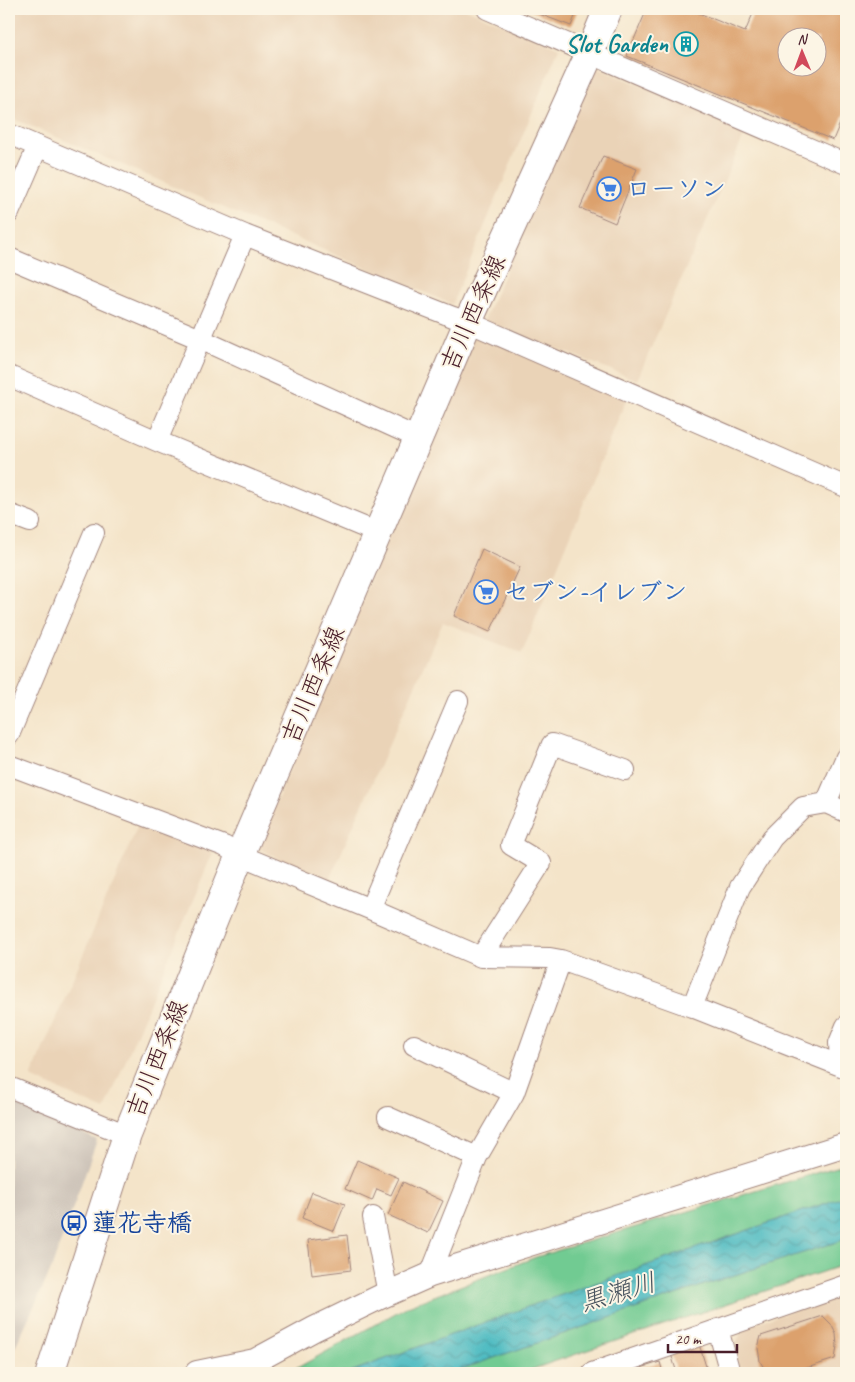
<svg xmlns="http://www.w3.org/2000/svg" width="855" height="1382" font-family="Caveat,'Klee One',sans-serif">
	<defs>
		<pattern id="water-waves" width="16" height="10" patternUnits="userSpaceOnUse" patternTransform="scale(1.25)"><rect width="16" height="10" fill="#4abac1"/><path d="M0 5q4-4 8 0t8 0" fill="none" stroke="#40979d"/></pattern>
	</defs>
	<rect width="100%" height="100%" fill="#fcf5e5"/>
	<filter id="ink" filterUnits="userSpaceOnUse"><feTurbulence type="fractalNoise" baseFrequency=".02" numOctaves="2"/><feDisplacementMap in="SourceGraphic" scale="10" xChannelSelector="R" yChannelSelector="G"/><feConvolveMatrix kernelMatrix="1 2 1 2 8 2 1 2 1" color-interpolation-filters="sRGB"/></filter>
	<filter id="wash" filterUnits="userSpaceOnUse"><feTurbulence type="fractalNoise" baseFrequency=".0096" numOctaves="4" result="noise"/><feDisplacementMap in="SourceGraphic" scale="20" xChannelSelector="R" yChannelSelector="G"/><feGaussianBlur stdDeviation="1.12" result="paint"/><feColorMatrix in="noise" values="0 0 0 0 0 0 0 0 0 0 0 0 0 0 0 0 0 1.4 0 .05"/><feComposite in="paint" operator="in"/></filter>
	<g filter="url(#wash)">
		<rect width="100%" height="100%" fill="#f4e4c9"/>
		<path fill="#ead3b7" d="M9,9H466L559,48L452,304L9,117Z
			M595,66L746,131L637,380L484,320Z
			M474,335L627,398L522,653L443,622L328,883L257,848Z
			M140,821L213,852L105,1110L31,1077Z
			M846,1292V1373H739L736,1342L745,1327Z"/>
		<path fill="#ccc2b8" d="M16,1104L97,1140L50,1272L9,1360V1122Z"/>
		<path fill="#71cb92" stroke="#5e755e" d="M846,1164V1264L550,1363L522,1373H282L297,1368L408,1306L536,1257Z"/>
		<path fill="url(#water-waves)" stroke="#4a6c76" d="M846,1196V1239L710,1283L462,1369L456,1373H347L527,1307Z"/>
		<g id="blocks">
			<path fill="#dca16d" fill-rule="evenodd" d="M526,9H578L571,26Z
				M647,9H689L745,32L755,9H846V109L833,140L627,56ZM788,38H818V68H788Z
				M603,156L637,169L615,223L580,208Z
				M482,549L520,567L490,632L454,616Z
				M357,1160L399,1178L391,1195L377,1189L372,1201L345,1189Z
				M403,1182L443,1201L428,1233L388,1215Z
				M312,1192L345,1204L334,1231L302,1218Z
				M347,1235L351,1270L312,1275L308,1240Z
				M823,1316L831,1324L836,1334L837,1346L835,1359L791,1373H768L765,1370L760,1361L758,1348L761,1336Z
				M699,1344L708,1373H677L671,1354Z
				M660,1362L663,1373H625Z"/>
		</g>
	</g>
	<g filter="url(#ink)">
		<use href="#blocks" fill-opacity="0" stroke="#9f827a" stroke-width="1"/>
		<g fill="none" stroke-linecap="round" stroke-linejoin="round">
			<g stroke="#9f827a" stroke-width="22">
				<path id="minor" d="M487,9L846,164
					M9,134L245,235L453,317L468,322L846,487
					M9,213L38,146
					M9,258L200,339L418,438
					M9,376L157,441L378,533
					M157,441L245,235
					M9,514L30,522
					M9,735L94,533
					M9,765L224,846L240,855L370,909L481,957L550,958L561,960L692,1007L846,1068
					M826,803L846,812
					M370,909L458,701
					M481,957L541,863L511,845L552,744L625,770
					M692,1007L740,887L772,838L803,807L826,803L846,757
					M414,1045L514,1093
					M840,1065L839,1043L846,1026
					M9,1087L127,1135
					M388,1117L477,1157
					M373,1217L388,1294
					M430,1275L477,1157L514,1093L561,960
					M718,1329L730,1373
					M592,1373L846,1285"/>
			</g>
			<g stroke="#9f827a" stroke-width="26">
				<path id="tertiary" d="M197,1373L255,1361L314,1329L380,1297L430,1275L846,1145"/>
			</g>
			<g stroke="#9f827a" stroke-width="30">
				<path id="secondary" d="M50,1373L127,1135L240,855L468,322L590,53L608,9"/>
			</g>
			<use href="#minor" stroke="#fff" stroke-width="20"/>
			<use href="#tertiary" stroke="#fff" stroke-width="24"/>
			<use href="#secondary" stroke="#fff" stroke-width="28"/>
		</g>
	</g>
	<defs>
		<g id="building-ring" transform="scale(1.25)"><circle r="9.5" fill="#fcf5e5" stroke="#0f9aa8" stroke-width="1.5"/><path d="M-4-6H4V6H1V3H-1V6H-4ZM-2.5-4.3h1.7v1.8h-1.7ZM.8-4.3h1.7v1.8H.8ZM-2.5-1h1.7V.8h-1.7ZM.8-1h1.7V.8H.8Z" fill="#0f9aa8"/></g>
		<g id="supermarket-ring" transform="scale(1.25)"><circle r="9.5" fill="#fcf5e5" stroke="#3f7fe0" stroke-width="1.5"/><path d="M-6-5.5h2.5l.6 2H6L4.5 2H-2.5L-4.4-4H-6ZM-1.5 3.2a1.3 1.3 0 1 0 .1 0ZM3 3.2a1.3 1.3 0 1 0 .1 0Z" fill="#3f7fe0"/></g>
		<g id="bus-ring" transform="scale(1.25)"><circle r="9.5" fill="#fcf5e5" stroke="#1a4fb4" stroke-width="1.5"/><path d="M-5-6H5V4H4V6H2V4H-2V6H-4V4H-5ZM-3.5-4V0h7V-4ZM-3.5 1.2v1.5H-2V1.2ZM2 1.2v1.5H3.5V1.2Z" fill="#1a4fb4"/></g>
	</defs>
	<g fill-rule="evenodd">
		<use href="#building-ring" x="686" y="44"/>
		<use href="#supermarket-ring" x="609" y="189"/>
		<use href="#supermarket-ring" x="486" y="592"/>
		<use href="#bus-ring" x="74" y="1223"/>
	</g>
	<g text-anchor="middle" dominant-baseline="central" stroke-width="4" stroke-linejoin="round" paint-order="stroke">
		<g font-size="25" font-weight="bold" fill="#0d838f" stroke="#fcf5e5" text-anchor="end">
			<text x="668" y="44">Slot Garden</text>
		</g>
		<g font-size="25" font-weight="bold" fill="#366cbe" stroke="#fcf5e5" text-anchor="start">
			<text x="626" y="189">ローソン</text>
			<text x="504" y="592">セブン-イレブン</text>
		</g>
		<g font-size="25" fill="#4a1f2b" stroke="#fcf5e5">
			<text transform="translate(473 313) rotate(-66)">吉川西条線</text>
			<text transform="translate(313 685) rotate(-67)">吉川西条線</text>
			<text transform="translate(157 1059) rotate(-68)">吉川西条線</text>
		</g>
		<g font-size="25" font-weight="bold" fill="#164399" stroke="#fcf5e5" text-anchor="start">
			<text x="92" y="1223">蓮花寺橋</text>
		</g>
		<g font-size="26" font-style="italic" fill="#4a5560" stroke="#fcf5e5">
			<text transform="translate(618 1292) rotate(-16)">黒瀬川</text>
		</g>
	</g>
	<rect width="855" height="1382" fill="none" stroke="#fcf5e5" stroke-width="30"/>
	<g transform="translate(802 52) rotate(359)"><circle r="24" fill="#fcf5e5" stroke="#b59f9b"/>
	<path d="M0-4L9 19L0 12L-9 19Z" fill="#d1495b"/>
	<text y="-8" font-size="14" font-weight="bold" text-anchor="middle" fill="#4a1f2b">N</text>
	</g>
	<path d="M668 1344v8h69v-8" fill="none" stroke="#4a1f2b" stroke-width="2.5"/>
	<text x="675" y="1344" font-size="15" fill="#4a1f2b" stroke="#fcf5e5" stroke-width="4" paint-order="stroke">20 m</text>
</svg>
